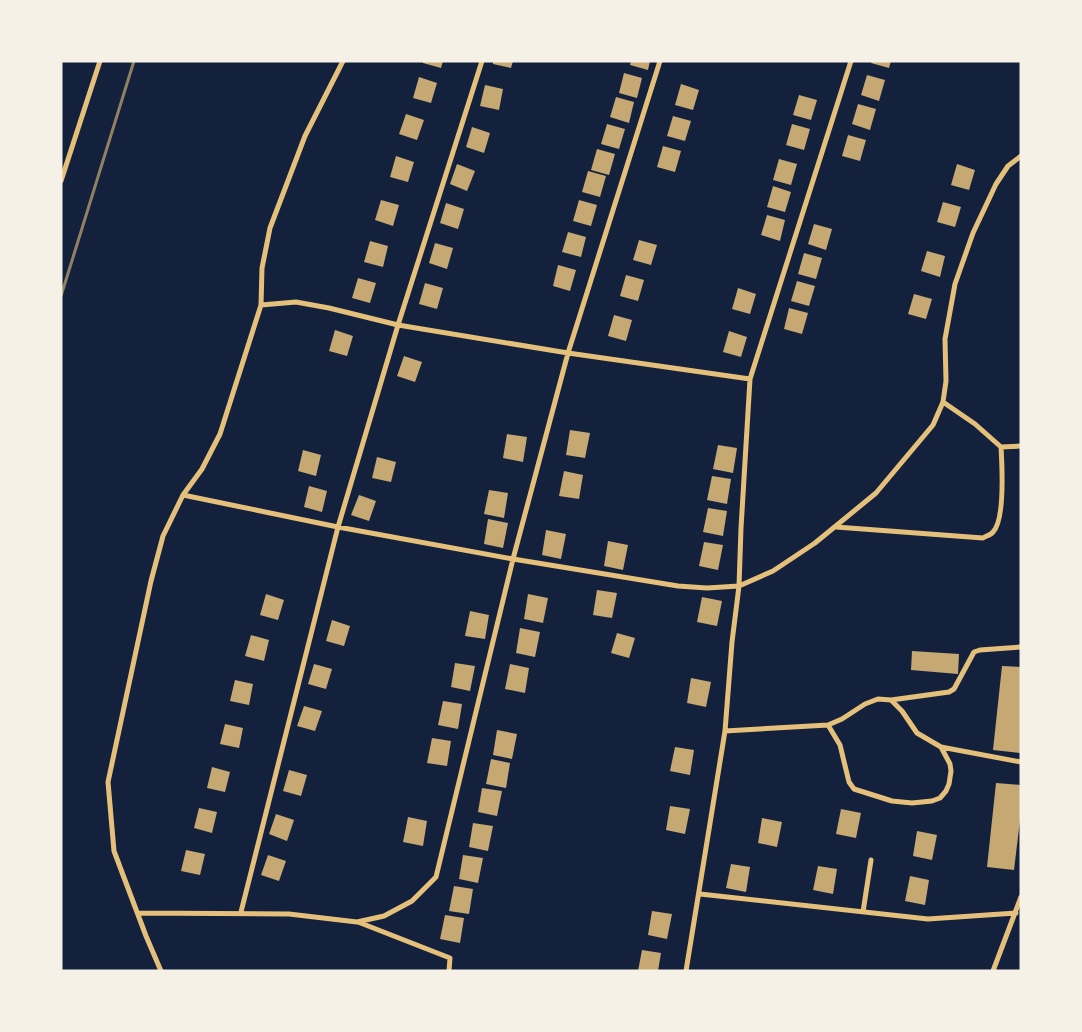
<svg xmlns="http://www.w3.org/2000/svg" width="1082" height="1032" font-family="'Fira Sans Condensed',sans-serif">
	<rect width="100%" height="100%" fill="#14213d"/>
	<path fill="#c6a872" d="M423,61H443L441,68L423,63Z
		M493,61H513L511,68L493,64Z
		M631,61H650L648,70L630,65Z
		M872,61H891L889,68L871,63Z
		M624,73L642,78L637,98L619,93Z
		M867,75L885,80L879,101L861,95Z
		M419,77L437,83L431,103L413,98Z
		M681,84L699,90L693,110L675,105Z
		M485,85L503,89L499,110L480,106Z
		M799,95L817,100L811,120L793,115Z
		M616,97L634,102L629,123L610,117Z
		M858,104L876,109L870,130L852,124Z
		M406,114L424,120L417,140L399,134Z
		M673,116L691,121L685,141L667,136Z
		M607,124L625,129L619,149L601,144Z
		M792,124L810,129L804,150L786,145Z
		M472,127L490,133L484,153L466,147Z
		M848,135L866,140L860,161L842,156Z
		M663,146L681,151L675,172L657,167Z
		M597,149L615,154L609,175L591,170Z
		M396,156L414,162L408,182L390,177Z
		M779,159L797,164L791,185L773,180Z
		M457,164L475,171L467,191L450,184Z
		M957,164L975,170L969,190L951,185Z
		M588,171L606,176L600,197L582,192Z
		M773,186L791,192L785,212L767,207Z
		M381,200L399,205L393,226L375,220Z
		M579,200L597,205L591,226L573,221Z
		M943,202L961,207L955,227L937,222Z
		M446,203L464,209L458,229L440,223Z
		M767,215L785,220L780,241L761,235Z
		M814,224L832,229L826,250L808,244Z
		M568,232L586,237L581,257L562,252Z
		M639,240L657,245L651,265L633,260Z
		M370,241L388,246L383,267L364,262Z
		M435,243L453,248L447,269L429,263Z
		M927,251L945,256L940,277L921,271Z
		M804,253L822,258L816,279L798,274Z
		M558,265L576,270L570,291L553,286Z
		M626,275L644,280L638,301L620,296Z
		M358,278L376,283L370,303L352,298Z
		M797,281L815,286L809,306L791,301Z
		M425,283L443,288L437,309L419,304Z
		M738,288L756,294L750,314L732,309Z
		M914,294L932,299L926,319L908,314Z
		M789,308L808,313L802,334L784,329Z
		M614,315L632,320L626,341L608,336Z
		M335,330L353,336L347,356L329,351Z
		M729,331L747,337L741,357L723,352Z
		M404,356L422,362L415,382L397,376Z
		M570,430L590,433L585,458L566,455Z
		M507,434L527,437L523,462L503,458Z
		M718,445L737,448L733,473L713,469Z
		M303,450L321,455L316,476L298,471Z
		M377,457L396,462L391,482L372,478Z
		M564,471L583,475L579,499L559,496Z
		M712,476L731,479L727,504L707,500Z
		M309,486L327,491L322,512L304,507Z
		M489,490L508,493L504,518L484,514Z
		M359,495L376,501L369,521L351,515Z
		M708,508L727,511L723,536L703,532Z
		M488,519L508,523L503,548L484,544Z
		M546,530L566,534L561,559L542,555Z
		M608,541L628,545L623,570L604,566Z
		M704,542L723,545L718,570L699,566Z
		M597,590L617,593L612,618L593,615Z
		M266,594L284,600L278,620L260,615Z
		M528,594L548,598L543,623L524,619Z
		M702,597L722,601L717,626L697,622Z
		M470,611L489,615L485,639L465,636Z
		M332,620L350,626L344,646L326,641Z
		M520,628L540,632L535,657L516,653Z
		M617,633L635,638L629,658L611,653Z
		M251,635L269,640L264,661L245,656Z
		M912,651L959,654L958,674L911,670Z
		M455,663L475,666L470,691L451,687Z
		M314,664L332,669L326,689L308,684Z
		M510,664L529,668L525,693L505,689Z
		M1002,666L1021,667L1020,753L993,750Z
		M691,678L711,682L706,707L687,703Z
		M235,680L253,684L249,705L230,701Z
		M443,701L462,704L458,729L438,725Z
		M304,706L322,711L315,731L297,726Z
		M225,724L243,728L239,748L220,744Z
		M497,730L517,734L512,759L493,755Z
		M432,738L451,741L447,766L427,763Z
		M675,747L694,750L690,775L670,771Z
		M491,759L510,763L506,788L486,784Z
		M212,767L230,772L225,792L207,788Z
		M289,770L307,775L301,796L283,791Z
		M996,783L1021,785V812L1014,870L987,867Z
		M482,788L502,791L497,816L478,812Z
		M670,806L690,809L685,834L666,830Z
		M199,808L217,812L212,833L194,828Z
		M841,809L861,813L856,838L836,834Z
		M276,814L294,820L287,841L269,834Z
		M408,817L427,821L423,846L403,842Z
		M762,818L782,822L777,847L758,843Z
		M473,823L493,826L488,851L469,847Z
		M917,831L937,835L932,860L913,856Z
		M186,850L205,854L200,875L181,871Z
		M268,855L286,861L279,881L261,875Z
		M463,855L483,858L478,883L459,879Z
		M731,864L750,867L746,892L726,888Z
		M818,866L837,869L833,894L813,890Z
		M910,876L929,880L925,905L905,901Z
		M454,886L473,889L469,914L449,911Z
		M652,911L672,914L667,939L648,935Z
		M445,915L464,918L460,943L440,939Z
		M642,950L661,953L658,971H638Z"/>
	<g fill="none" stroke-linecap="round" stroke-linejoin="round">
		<path stroke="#e5c07b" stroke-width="5" d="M61,181L100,61
			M261,305L262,268L270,228L305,136L343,61
			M943,402L975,424L1001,447L1021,446
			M183,495L338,527L513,559L678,586L707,588L739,586L773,571L815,543L876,493L933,425L943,402L946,381L945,339L955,284L973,233L996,184L1008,166L1021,156
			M836,527L983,538C986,536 991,535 993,532C1005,520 1002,464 1001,447
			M891,700L949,692L954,689L974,652L980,650L1021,647
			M725,731L828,725L842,719L865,704L878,699L891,700L902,711L917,733L941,747L950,764L951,771L949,784L946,791L940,798L932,801L912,803L892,801L854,789L849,782L840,745L828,725
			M941,747L1021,762
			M700,894L928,919L1016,913
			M241,912L338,527L398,325L482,61
			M863,912L871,860
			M138,913L289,914L357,922L384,916L412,901L436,877L513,559L568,353L660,61
			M358,922L450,958L449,971
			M161,971L146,936L114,851L108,782L151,581L163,536L183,495L202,469L220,434L261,305L296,302L329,308L398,325L568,353L750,379
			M686,971L725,731L732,642L739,586L741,528L750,379L851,61
			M993,971L1021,897"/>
		<path stroke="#918062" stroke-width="3" d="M61,296L134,61"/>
	</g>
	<rect width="1082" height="1032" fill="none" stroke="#f6f1e7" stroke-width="125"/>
</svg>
